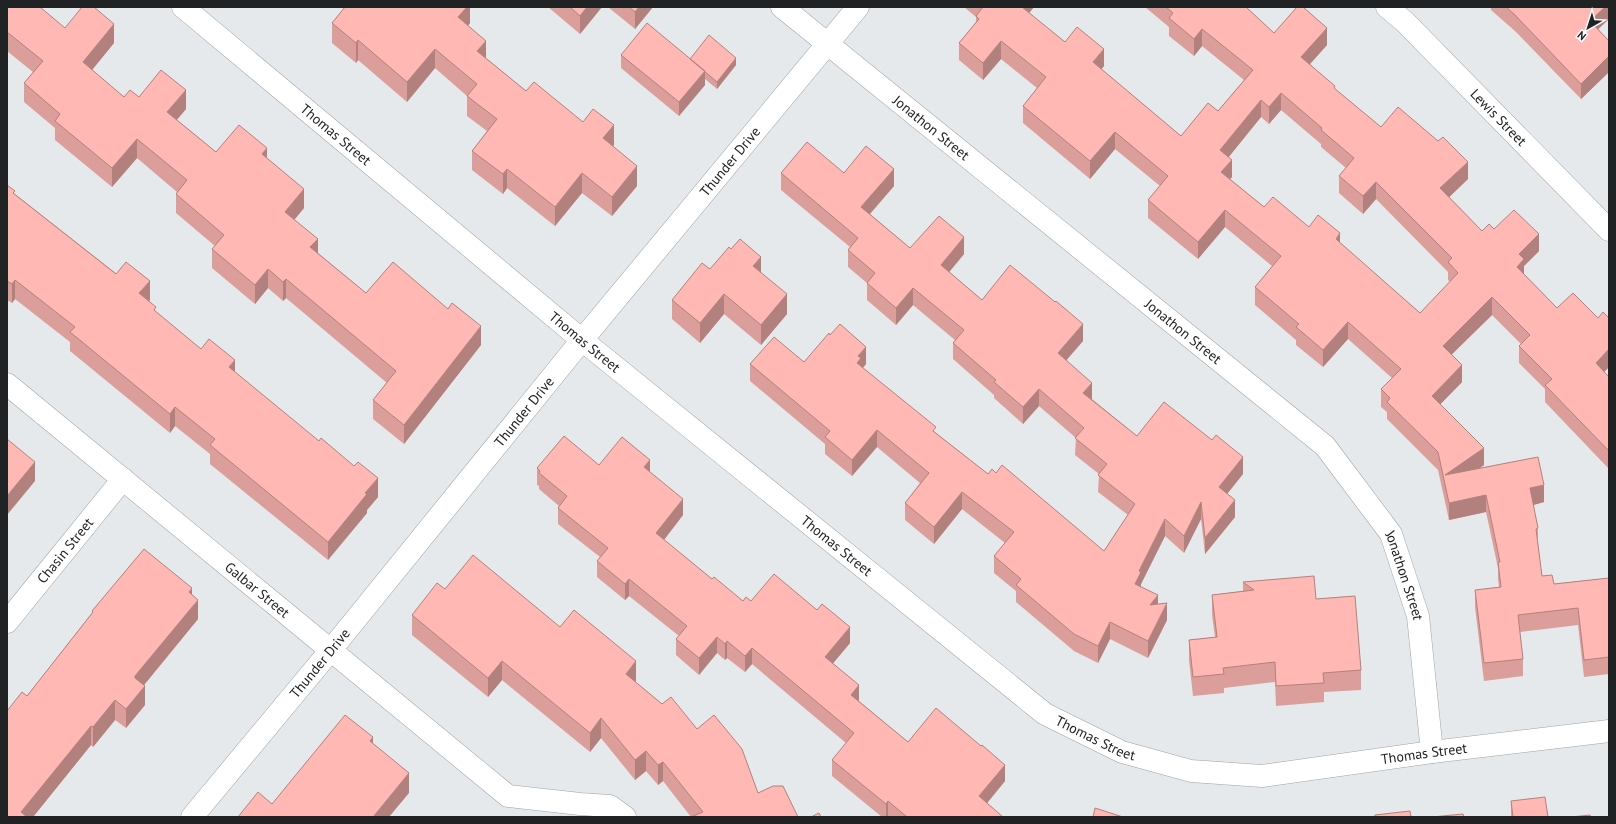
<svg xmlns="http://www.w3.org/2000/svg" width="1616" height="824" font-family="'PT Sans',sans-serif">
	<rect width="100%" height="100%" fill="#e5e9eb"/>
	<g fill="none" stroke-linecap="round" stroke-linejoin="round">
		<g stroke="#9fa3a5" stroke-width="23">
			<g id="minor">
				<path id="s1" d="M183,7L582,340L1045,714L1122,752L1191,771L1262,776L1432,752L1609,731"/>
				<path id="s2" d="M782,7L1325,446L1391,534L1418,616L1432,752"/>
				<path id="s3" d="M1387,7L1405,22L1609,230"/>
				<path id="s4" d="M7,384L508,796L580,804L610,806L625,817"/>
				<path id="s5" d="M7,622L123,479"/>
				<path id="s6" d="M192,817L330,651L582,340L858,7"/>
			</g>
		</g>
		<use href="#minor" stroke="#fff" stroke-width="22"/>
	</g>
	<path fill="#db9e9a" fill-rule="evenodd" d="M7,7L65,28L114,43L92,70L124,97H139L186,109L177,120L216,152L267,158L304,208L294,220L318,253L366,293L481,345L404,444L373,419V400L387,383L286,298L283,301L268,288L255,304L212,268V249L215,246L176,213V194L177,192L137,158L112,187L55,140V128L24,102V83L33,72L7,51Z
		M470,7V23L468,26L486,58L526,91L583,122L614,145L612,146L637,186L612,216L582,193L555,226L507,188L503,194L472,170V151L487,131L467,116V96L435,68L407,102L358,60L356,63L332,43V23Z
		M548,7H602L580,34Z
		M608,7H653L635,29Z
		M964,7H1034L1029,13L1065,42L1104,66L1101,69L1181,136L1218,111L1244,80L1202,46L1194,56L1169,36V27L1145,7H1246L1274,33L1327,45L1310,64L1335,89L1381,127L1468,179L1449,197L1482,231L1494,229L1539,251L1524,266V274L1557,308L1598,318H1609V367L1604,372L1609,377V469L1545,402V389L1519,363V346L1521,344L1492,315L1452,354L1462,382L1440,404L1484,465L1480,468L1544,502L1533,505L1538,528V546L1542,576L1554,584L1609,578V674L1584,677L1578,625L1520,632L1523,659V676L1484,681L1475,607V590L1499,587L1498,579V568L1486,512L1449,520L1438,470L1387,419V412L1381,407V389L1392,378L1348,339L1323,367L1296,345V340L1255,305V287L1272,266L1225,227L1198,259L1148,218V200L1160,186L1115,149L1090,179L1023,123V106L1037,88L1001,59L983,80L959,60V43L976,22V17ZM1281,110L1321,144V147L1346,168L1339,176V193L1363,214L1376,199L1448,272V280L1450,282L1420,313L1340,243L1309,227L1264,207L1230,179L1232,177L1228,157L1261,117L1269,124Z
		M1491,7H1609V19L1598,29L1609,41V72L1581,99L1515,31L1491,10Z
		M621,55L690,59L736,65L717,89L705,79V85L679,116L621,68Z
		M781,173H844L894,186L870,214L910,248L964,254L949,272L982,300L1083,341L1066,360L1092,399L1137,436L1243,474L1227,494L1235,517L1205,554L1201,519L1184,553L1165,536L1141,584V587L1158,604L1167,620L1148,658L1110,639L1098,663L1074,651L1016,602V591L994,573V556L1005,543L962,509L934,544L905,520V503L920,483L877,447L852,476L825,454V444L750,381V364L804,362L866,364L863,368L936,433L988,474L1104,551L1128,515L1098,492L1099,474L1075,455L1076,438L1039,406L1023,424L994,398V395L953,359V343L955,340L913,305L896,325L867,300V283L848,267V250L850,247L781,190Z
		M7,185L15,194L150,300L149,301L156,312L201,349L235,372L378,497L367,510V513L328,560L210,464V454L175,426L170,433L70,351V342L15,299L12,303L7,300Z
		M761,272L787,314L761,345L724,314L700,343L672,319V300Z
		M599,465L650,472L683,515L664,540L712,579L743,601H751L850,643L833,663L859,701L908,742L1005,781L987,803L1003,817H882L832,776V760L846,743L752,664L745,672L727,658L725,660L717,653L699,675L676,655V639L679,636L629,596L625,600L597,577V561L600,557L558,524V508L559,506L539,489V486L537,485V468Z
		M1243,582L1316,599L1361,670V690L1324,692V702L1276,706L1275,682L1224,688V693L1193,696L1189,660V640L1215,637L1212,615V595L1243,591Z
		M445,589L560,627L636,681L635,682L662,704L697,729L758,793L783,786L691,817L663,781L658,785L646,771L635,780L601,738L590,752L502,680L488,697L412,635V615Z
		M192,594L198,619L144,685L145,705L126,728L115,720L93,747L91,745L33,817H7L27,696L92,613V611Z
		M1511,801L1548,817H1511Z"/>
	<path fill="#b2817d" d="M467,7H470V23L458,37V17Z
		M587,7H602L580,34V16Z
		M639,7H653L635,29V12Z
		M1021,7H1034L1021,23Z
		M1605,7H1609V19L1590,37V21Z
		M114,24V43L83,81V62Z
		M1327,28V45L1301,74V57Z
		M1202,29V46L1194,56V39Z
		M358,40V60L356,63V43Z
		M486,41V61L477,51Z
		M1001,41V59L983,80V63Z
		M435,49V68L407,102V82Z
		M1104,49V66L1093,80V62Z
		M1609,56V72L1581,99V84Z
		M736,58V65L717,89V82Z
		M705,71V85L679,116V102Z
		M186,90V109L167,131V112Z
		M1281,93V110L1269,124V107Z
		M1261,100V117L1220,168V150Z
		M614,125V145L603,158V138Z
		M1115,132V149L1090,179V161Z
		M137,139V158L112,187V168Z
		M267,148V167L262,154Z
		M1232,160V177L1221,190V172Z
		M1468,162V179L1440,206V188Z
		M637,166V186L612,216V197Z
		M507,169V188L503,194V174Z
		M894,169V186L861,224V207Z
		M582,173V193L555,226V207Z
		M1376,182V199L1363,214V196Z
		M304,189V208L285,231V212Z
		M1225,210V227L1198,259V242Z
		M1340,233V251L1336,239Z
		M1539,234V251L1524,266V277L1517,267L1519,254Z
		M964,237V254L941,282V265Z
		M318,239V258L310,247Z
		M761,257V276L753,266Z
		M268,269V288L255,304V285Z
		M286,279V298L283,301V282Z
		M15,280V299L12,303V284Z
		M150,281V300L139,312V293Z
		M913,288V305L896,325V308Z
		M724,294V314L700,343V323Z
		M787,294V314L761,345V325Z
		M1492,297V315L1443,363V346Z
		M1348,322V339L1323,367V350Z
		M1083,324V341L1058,370V353Z
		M481,326V345L404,444V425Z
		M866,347V364L861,370L857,363L858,356Z
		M1609,349V367L1596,380V363Z
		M235,360V379L229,367Z
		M1462,365V382L1432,413V396Z
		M1092,383V400L1083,393Z
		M1039,389V406L1023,424V407Z
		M175,407V426L170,433V414Z
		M877,430V447L852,476V460Z
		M1484,448V465L1446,492L1445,475Z
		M1243,457V474L1219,504V487Z
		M650,460V477L644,467Z
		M35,462V481L7,515V496Z
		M378,478V497L367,510V513L328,560V542L365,493Z
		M1544,485V502L1530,506V488Z
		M962,492V509L934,544V527Z
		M1486,495V512L1449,520V503Z
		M683,499V515L656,550V533Z
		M1235,500V517L1205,554V538Z
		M1201,502V519L1184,553V536Z
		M1165,519V536L1141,584V589L1135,584L1139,571Z
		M629,579V596L625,600V584Z
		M192,588V608L198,600V619L135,696L145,686V705L126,728V709L135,676Z
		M1158,595V612L1150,605Z
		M1167,603V620L1148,658V641Z
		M1110,622V639L1098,663V646Z
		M850,627V643L825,673V657Z
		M717,637V653L699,675V658Z
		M727,641V658L725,660V644Z
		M752,648V664L745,672V656Z
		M502,661V680L488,697V678Z
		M636,661V681L626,694V674Z
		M859,685V701L851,695Z
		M115,700V720L93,747V727Z
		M601,718V738L590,752V733Z
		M91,726V745L33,817H21V812Z
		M373,737V757L370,741Z
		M646,751V771L635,780V760Z
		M663,762V781L658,785V765Z
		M1005,765V781L979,813V796Z
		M409,773V793L389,817H373Z
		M888,801V817H886V804Z"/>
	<path fill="#ffb8b3" stroke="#b2817d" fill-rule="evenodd" d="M7,7H40L65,28L82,7H94L114,24L83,62L124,97L130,90L139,97L161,70L186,90L167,112L216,152L239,125L267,148L262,154L304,189L285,212L318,239L310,247L366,293L393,262L448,309L452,303L481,326L404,425L373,400L396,371L286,279L283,282L268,269L255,285L212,249L224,235L176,194L187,180L137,139L112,168L55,121L60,114L24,83L43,61L7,32Z
		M345,7H467L458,17L486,41L477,51L526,91L534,82L583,122L593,109L614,125L603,138L637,166L612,197L582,173L555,207L507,169L503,174L472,151L497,119L467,96L477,84L435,49L407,82L358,40L356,43L332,23Z
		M570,7H587L580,16Z
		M629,7H639L635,12Z
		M983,7H1022L1065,42L1077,27L1104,49L1093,62L1181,136L1208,103L1218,111L1253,70L1202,29L1194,39L1169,18L1173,13L1166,7H1246L1274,33L1297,7H1303L1327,28L1301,57L1335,86L1334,88L1381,127L1398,107L1438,141L1443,137L1468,162L1440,188L1482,231L1489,224L1494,229L1514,210L1539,234L1519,254L1524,259L1517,267L1557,308L1573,293L1598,318L1603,312L1609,318V349L1596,363L1609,377V451L1545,385L1552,379L1519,346L1530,335L1492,297L1443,346L1462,365L1432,396L1484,448L1445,475L1538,457L1544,485L1530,488L1538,528L1536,529L1542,576L1552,575L1554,584L1609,578V657L1584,660L1578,608L1518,615L1523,659L1484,663L1475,590L1501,587L1498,562H1500L1486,495L1449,503L1438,452L1387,402L1390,398L1381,389L1401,369L1348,322L1323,350L1296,327L1299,324L1255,287L1281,256L1225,210L1198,242L1148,200L1168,176L1115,132L1090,161L1023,106L1046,77L1001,41L983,63L959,43L979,19L976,16ZM1281,93L1322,128L1321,130L1354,158L1339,176L1363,196L1376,182L1452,258L1448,262L1458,273L1420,313L1336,239L1340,233L1318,215L1309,227L1273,197L1264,207L1221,172L1232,160L1220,150L1261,100L1269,107Z
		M1506,7H1605L1590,21L1609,41V56L1581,84L1515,15Z
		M647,23L705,71L679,102L621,55Z
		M709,35L736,58L717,82L690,59Z
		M807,142L844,173L866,146L894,169L861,207L910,248L939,216L964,237L941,265L982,300L1010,265L1055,302L1056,301L1083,324L1058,353L1092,383L1083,393L1137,436L1164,402L1212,440L1216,435L1243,457L1219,487L1235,500L1205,538L1201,502L1184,536L1165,519L1139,571L1141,572L1135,584L1158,595L1150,605L1167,603L1148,641L1110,622L1098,646L1074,634L1016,585L1021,579L994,556L1014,532L962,492L934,527L905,503L929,473L877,430L852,460L825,437L830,431L750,364L774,337L804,362L829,333L830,335L840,324L866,347L858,356L861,358L857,363L936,427L933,431L988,474L992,469L996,473L1002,465L1104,551L1135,504L1098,475L1107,464L1075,438L1084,428L1039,389L1023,407L994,382L996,380L953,343L964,330L913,288L896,308L867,283L875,273L848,250L858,238L781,173Z
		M7,185L15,191L13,193L116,274L126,262L150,281L139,293L156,307L154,310L201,349L209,339L235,360L229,367L319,441L321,438L354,466L358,462L378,478L365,493L367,494L328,542L210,445L215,439L175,407L170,414L70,332L75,327L15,280L12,284L7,281Z
		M740,239L761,257L753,266L787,294L761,325L724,294L700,323L672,300L702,263L710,269L729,247L731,249Z
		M564,436L599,465L622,437L650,460L644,467L683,499L656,533L712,579L714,577L743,601L746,597L751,601L774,574L817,610L822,604L850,627L825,657L859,685L851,695L908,742L936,708L981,746L982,745L1005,765L979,796L1003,817H907L888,801L886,804L832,760L854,733L752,648L745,656L727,641L725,644L717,637L699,658L676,639L687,626L629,579L625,584L597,561L608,548L558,508L567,496L539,473L540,471L537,468Z
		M7,439L35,462L7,496Z
		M144,549L192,588L189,592L198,600L135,676V678L145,686L126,709L115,700L93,727L91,726L21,812L27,817H7V711L22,692L27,696L93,612L92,611Z
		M473,555L560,627L574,610L636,661L626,674L662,704L671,697L697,729L714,715L742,749L758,793L773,786H783L798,817H691L703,812L663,762L658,765L646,751L635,760L601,718L590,733L502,661L488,678L412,615L437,583L445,589Z
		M1314,576L1316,599L1355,596L1361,670L1323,673L1324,683L1276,686L1275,662L1223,668L1224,674L1193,677L1189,640L1217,637L1212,595L1254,590L1243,582Z
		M345,715L373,737L370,741L409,773L373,817H238L258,792L272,804Z
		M1545,797L1548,817H1513L1511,801Z
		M1095,808L1123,817H1093Z
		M1410,811L1411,817H1375V815Z
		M819,813L821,817H811Z
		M1463,814L1464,817H1432Z
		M1590,815L1591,817H1571Z"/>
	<g text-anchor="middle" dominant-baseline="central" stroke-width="4" stroke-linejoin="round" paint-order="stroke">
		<g font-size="14" fill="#212223" stroke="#fff">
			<text stroke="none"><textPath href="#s3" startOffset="157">Lewis Street</textPath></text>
			<text stroke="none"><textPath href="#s2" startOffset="192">Jonathon Street</textPath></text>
			<text stroke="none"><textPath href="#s1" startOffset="199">Thomas Street</textPath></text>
			<text stroke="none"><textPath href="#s6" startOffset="848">Thunder Drive</textPath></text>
			<text stroke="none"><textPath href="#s2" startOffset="516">Jonathon Street</textPath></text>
			<text stroke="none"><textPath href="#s1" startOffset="523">Thomas Street</textPath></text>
			<text stroke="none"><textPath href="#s6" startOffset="524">Thunder Drive</textPath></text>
			<text stroke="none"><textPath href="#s1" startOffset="847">Thomas Street</textPath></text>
			<text stroke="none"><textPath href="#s5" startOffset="92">Chasin Street</textPath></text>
			<text stroke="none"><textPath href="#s2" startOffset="852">Jonathon Street</textPath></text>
			<text stroke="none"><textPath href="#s4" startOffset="324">Galbar Street</textPath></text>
			<text stroke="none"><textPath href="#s6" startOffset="200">Thunder Drive</textPath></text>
			<text stroke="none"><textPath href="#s1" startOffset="1171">Thomas Street</textPath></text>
			<text stroke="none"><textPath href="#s1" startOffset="1507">Thomas Street</textPath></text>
		</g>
	</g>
	<rect width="1616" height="824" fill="none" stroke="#212223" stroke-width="16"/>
	<g transform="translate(1588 28) rotate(219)" stroke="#ffffff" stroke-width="3" paint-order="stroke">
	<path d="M0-3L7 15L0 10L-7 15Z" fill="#212223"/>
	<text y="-6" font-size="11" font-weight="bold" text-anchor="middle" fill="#212223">N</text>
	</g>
</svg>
